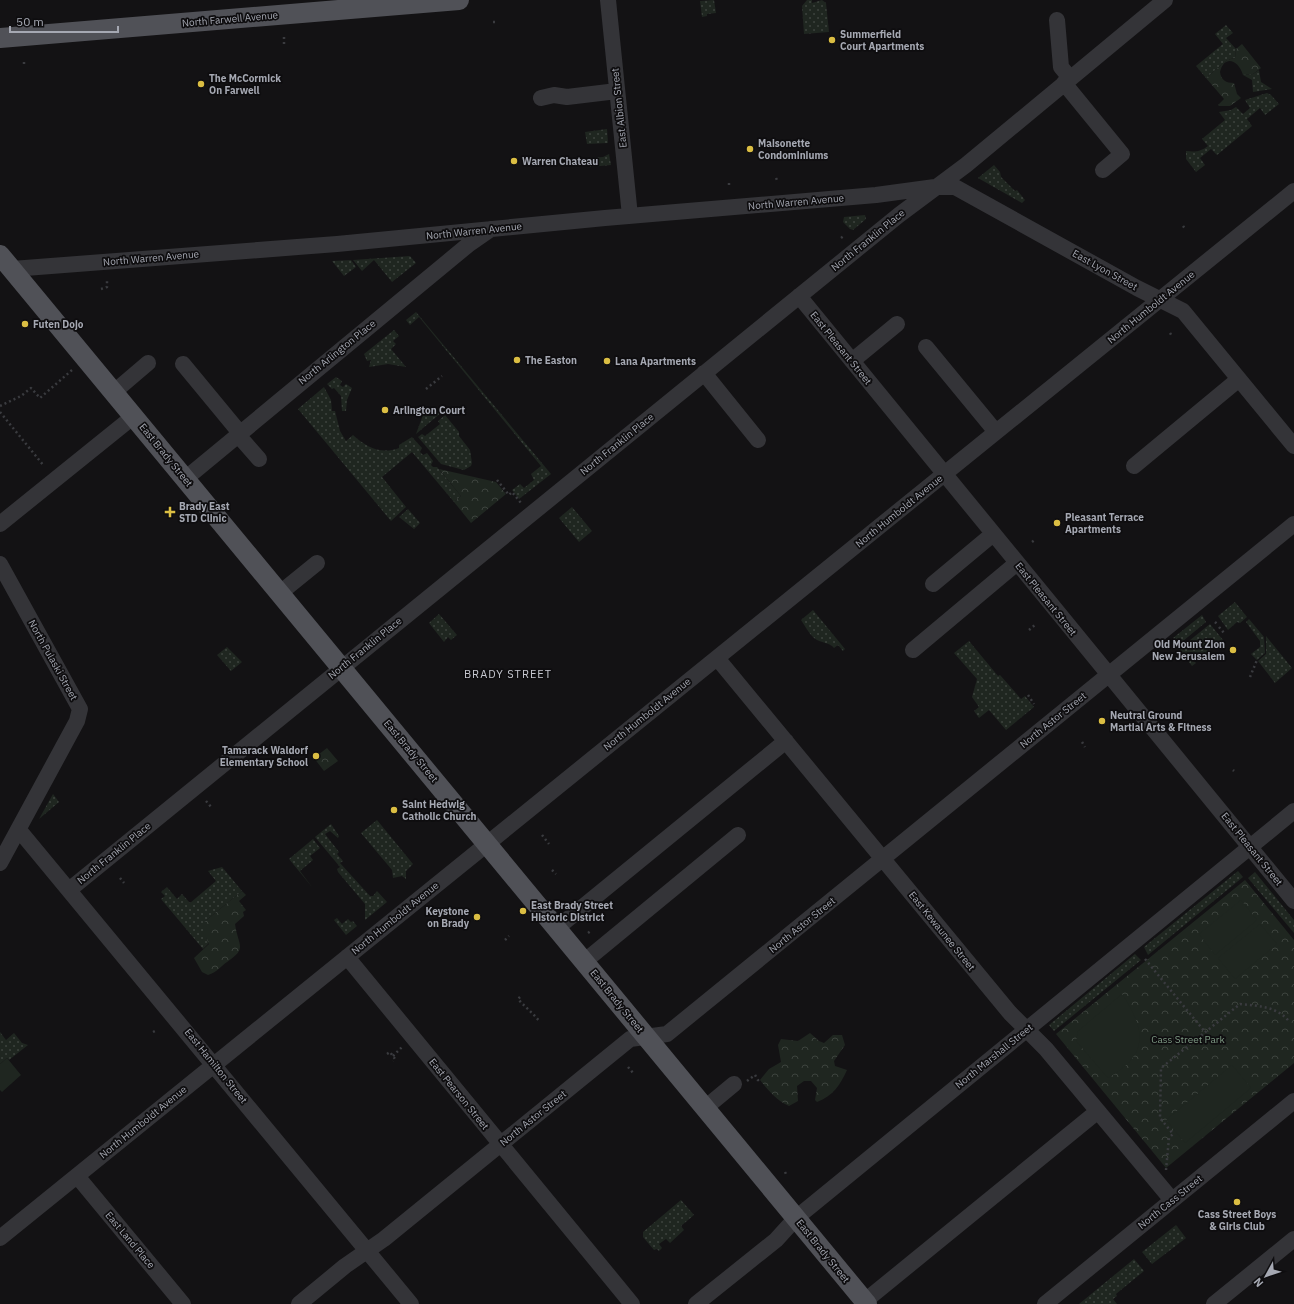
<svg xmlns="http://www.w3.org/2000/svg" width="1294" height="1304" font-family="'IBM Plex Sans',sans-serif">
	<defs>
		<pattern id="grass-dots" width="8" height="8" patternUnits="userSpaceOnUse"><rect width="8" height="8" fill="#1f2620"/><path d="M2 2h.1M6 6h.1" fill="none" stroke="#3d433e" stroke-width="1.8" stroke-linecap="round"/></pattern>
		<pattern id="forest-crowns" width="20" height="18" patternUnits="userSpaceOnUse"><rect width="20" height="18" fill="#1f2620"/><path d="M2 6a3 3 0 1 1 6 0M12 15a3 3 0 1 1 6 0" fill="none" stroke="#3d433e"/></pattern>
	</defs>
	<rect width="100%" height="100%" fill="#131214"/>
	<path fill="url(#grass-dots)" d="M714,0L716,13L707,14V16L702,17L700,1Z
		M807,0H812V3L822,0L826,3L829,32L804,34L802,6Z
		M1226,25L1233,33L1226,38L1236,49L1235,58L1227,60L1206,78L1196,66L1223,44L1215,34Z
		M1259,70L1261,82L1272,89L1253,92L1252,80L1243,75L1253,74Z
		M1267,93L1271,95L1279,104L1265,115L1260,108L1247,119L1252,126L1217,155L1211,149L1200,158L1205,165L1196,172L1186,159V151C1195,152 1200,152 1208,146L1202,139L1225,120L1219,112L1231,110L1236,107L1243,114L1250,108L1245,100Z
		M607,129L608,143L587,144L585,132Z
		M609,154L611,165L590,167L589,158L603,157Z
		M994,165L1000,172L1001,177L1015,191L1017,190L1025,200L1022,203L978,178Z
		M865,215L866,219L853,230L850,229L843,222L844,217Z
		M410,256L416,263L392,282L374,260L362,271L353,260Z
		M351,260L356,267L344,276L332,261Z
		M416,312L551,474L519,499L512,490L520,484L524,488L534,480L531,474L541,466L419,317L410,325L406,320Z
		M394,330L399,336L393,341L396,344L391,349L406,367L388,364L369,367L371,360L367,361L364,354Z
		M336,377L342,381L340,385L343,387L346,384L352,388L347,400L346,411H342L341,396L334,388L332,389L327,384Z
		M324,387L331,400L332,411H335L340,431L346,441L353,435C366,447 381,455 399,448V445L412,437L422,448L420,452L423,455L427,453L433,461L431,465L433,467H437L461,496L454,502L412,452L382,477L406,507L391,521L298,409Z
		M440,409L442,412L416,434L423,415L431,416Z
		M445,415L459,432V436L470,450L472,463L471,466L464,470L441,464L418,437L422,434L425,436L440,424L438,421Z
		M572,507L592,531L579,542L559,518Z
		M408,509L420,523L414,529L399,517Z
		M1235,602L1247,617L1240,623L1237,622L1228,630L1218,616Z
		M813,610L845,649L843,651L838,645L834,648C830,643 823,643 817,640C811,637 805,626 801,620Z
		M439,614L457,635L451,640L448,637L444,642L429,623Z
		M1202,615L1206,622L1177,646L1173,638Z
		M1249,619L1264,637L1265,653L1257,660L1251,654L1260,647V641L1246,622Z
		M1210,624L1223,640L1203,656L1201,655L1194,661L1196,663L1192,666L1179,649Z
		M1266,636L1292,668L1275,683L1258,661L1266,654Z
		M969,641L998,676L1000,675L1021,699L1025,696L1034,707L1006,730L989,710L979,718L974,711L979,707L972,697L977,679L954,653Z
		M227,647L242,662L231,671L217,655Z
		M53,794L59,802L39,819Z
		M377,820L413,864L406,871V879L402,876L393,878L392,870L361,833Z
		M331,824L339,836L338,838L330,831L325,834L339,852L337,854L343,861L340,863L370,896H373L377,891L387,902L365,920V904L338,872L337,869L340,867L315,837Z
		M313,839L320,848L310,856L313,860L300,871L312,887L289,859Z
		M222,867L242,891L204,922L207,940L209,943L203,949L161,899L165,896L161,892L167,887L177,899L182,894L190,903L216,881L208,871Z
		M1238,871L1243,877L1148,955L1144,947Z
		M1255,872L1294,920V933L1248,878Z
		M337,918L342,924L348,919L351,922L353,921L357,926L346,935L334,920Z
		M1135,954L1141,960L1054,1031L1049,1025Z
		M0,1032L6,1040L14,1033L22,1043L28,1045L9,1060L7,1058L0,1064Z
		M681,1200L694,1215L681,1226L684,1230L670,1243L666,1239L659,1244L662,1248L659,1251L657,1249L654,1250L643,1237V1232Z
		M1176,1225L1186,1238L1152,1264L1142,1252Z
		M1134,1259L1144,1271L1116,1294L1117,1296L1113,1299L1117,1304H1079Z"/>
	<path fill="url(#forest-crowns)" d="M1242,44L1261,68L1253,74L1243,75C1239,60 1224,54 1220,72C1221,80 1226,83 1234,83L1237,94L1241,98L1230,106H1219L1218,105L1224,99L1206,78L1227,60L1235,58L1236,49Z
		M439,469L496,482L506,494L471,523L454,502L461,496Z
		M327,748L338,761L324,771L314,758Z
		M1245,880L1294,940V1063L1166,1168L1056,1034Z
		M242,891L246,895L239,901L246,910L243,912L244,916L235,924C238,946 248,948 227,962C220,967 217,972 208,975L202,972L194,958L209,944L204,933V922Z
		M810,1033L819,1041L824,1043L833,1035H842L845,1045L834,1061L835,1066L847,1070C840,1085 833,1096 817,1102L815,1100L817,1088L811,1081H804L797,1086L798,1101L789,1106C777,1101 768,1090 760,1080L769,1069L781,1062L778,1045L781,1039L798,1041Z"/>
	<path fill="#1f2620" d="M1241,900L1257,920L1215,955L1199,934Z
		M1260,924L1277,944L1235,979L1218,958Z
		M1122,994C1146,1030 1149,1055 1108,1078L1076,1041L1078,1031Z
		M7,1058L21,1075L2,1092L0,1090V1064Z
		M1232,1065L1251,1088L1185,1143L1166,1120Z"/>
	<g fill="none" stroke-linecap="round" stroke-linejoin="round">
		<path stroke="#3a3b3f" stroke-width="2.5" stroke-dasharray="2 3" stroke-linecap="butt" d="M493,22H496
			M284,37V46
			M24,62V65
			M776,178L777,180
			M729,183V186
			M1183,226L1186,230
			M841,238L845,235
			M101,289L107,287V280
			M1170,333L1172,336
			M426,389L442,376
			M0,406L21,396L31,388L40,398L72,370
			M0,412L44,466
			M497,480L509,495L512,492L521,503
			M1032,542L1036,539
			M1215,622L1217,624
			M1219,627L1224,633
			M1029,630L1035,625
			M1250,677L1257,660
			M1028,695L1034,704
			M1082,742L1085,747
			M1233,770L1234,771
			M206,801L212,808
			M542,835L549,844
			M552,870L556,874
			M120,878L124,883
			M588,933L592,930
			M505,940L509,936
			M1145,959L1205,1032
			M520,997L518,999C525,1007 533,1013 540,1022
			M153,1032L155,1031
			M387,1054L390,1052L395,1059L393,1061
			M393,1056L402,1047
			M628,1067L634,1074
			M747,1081L755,1075L758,1080V1082
			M1166,1170L1169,1138L1173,1134L1160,1118L1161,1068L1240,1004C1258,1006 1275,1006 1288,1020
			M785,1172L786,1174"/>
		<path stroke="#343438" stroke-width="16" d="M608,0L630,216
			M1057,20L1061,67L1070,78
			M1064,83L1122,154L1103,170
			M541,98L554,95L567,97L617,91
			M12,269L337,244L605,218L876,195L935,187H955L1137,288L1183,311L1294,446
			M799,296L1294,901
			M926,347L996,432
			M852,361L897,324
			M183,364L240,433
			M704,373L758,440
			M114,392L148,363
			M238,435L259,459
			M1134,466L1239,379
			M185,479L468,245L491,229
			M0,524L134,416
			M0,564L80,709L77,721L0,863
			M933,584L993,534
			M280,593L317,563
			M913,650L1017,563
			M717,658L1010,1013L1046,1049L1172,1200
			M19,830L411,1304
			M69,890L899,215L966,165L1165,0
			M557,928L786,741
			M347,957L632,1304
			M585,961L738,835
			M705,1108L734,1084
			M77,1176L183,1304
			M0,1238L1294,191
			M865,1301L1098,1111
			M299,1304L345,1266L384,1239L630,1039L667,1034L1294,524
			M696,1304L776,1240L796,1218L812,1205L1294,811
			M1045,1304L1294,1101
			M1214,1304L1294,1239"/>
		<path stroke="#505157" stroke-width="20" d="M0,38L459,0
			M0,255L867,1304"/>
	</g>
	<g fill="#dbbe43" stroke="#0e0d0f" stroke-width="1.5">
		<circle cx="832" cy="40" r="4"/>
		<circle cx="201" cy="84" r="4"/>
		<circle cx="750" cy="149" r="4"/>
		<circle cx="514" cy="161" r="4"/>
		<circle cx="25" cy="324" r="4"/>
		<circle cx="517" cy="360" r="4"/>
		<circle cx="607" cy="361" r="4"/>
		<circle cx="385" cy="410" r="4"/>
		<path d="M168 506h4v4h4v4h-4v4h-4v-4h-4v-4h4z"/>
		<circle cx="1057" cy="523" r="4"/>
		<circle cx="1233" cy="650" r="4"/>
		<circle cx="1102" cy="721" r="4"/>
		<circle cx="316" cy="756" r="4"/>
		<circle cx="394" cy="810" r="4"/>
		<circle cx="523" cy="911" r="4"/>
		<circle cx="477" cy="917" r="4"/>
		<circle cx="1237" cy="1202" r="4"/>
	</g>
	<g text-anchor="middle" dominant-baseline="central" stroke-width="3.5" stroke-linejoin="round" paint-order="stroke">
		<g font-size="10" fill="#a5a8b2" stroke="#0e0d0f">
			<text transform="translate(230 19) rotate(-5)">North Farwell Avenue</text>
			<text transform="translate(619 108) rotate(-96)">East Albion Street</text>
			<text transform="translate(796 202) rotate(-5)">North Warren Avenue</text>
			<text transform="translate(474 231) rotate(-6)">North Warren Avenue</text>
			<text transform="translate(868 240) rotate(-39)">North Franklin Place</text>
			<text transform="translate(151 258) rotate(-5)">North Warren Avenue</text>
			<text transform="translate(1105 270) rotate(29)">East Lyon Street</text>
			<text transform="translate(1151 307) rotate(-39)">North Humboldt Avenue</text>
			<text transform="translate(841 348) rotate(51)">East Pleasant Street</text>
			<text transform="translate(337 352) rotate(-39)">North Arlington Place</text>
			<text transform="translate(617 444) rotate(-39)">North Franklin Place</text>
			<text transform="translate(166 455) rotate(51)">East Brady Street</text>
			<text transform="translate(899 511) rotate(-39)">North Humboldt Avenue</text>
			<text transform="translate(1046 599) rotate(51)">East Pleasant Street</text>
			<text transform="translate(365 648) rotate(-39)">North Franklin Place</text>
			<text transform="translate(53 660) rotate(61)">North Pulaski Street</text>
			<text transform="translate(647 714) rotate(-39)">North Humboldt Avenue</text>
			<text transform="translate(1053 720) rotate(-39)">North Astor Street</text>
			<text transform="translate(411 751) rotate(50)">East Brady Street</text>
			<text transform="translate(1252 849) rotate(51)">East Pleasant Street</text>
			<text transform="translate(114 853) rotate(-39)">North Franklin Place</text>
			<text transform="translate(395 918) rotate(-39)">North Humboldt Avenue</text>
			<text transform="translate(802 925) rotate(-39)">North Astor Street</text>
			<text transform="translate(942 931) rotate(51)">East Kewaunee Street</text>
			<text transform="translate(617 1001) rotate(51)">East Brady Street</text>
			<text transform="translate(994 1056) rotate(-39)">North Marshall Street</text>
			<text transform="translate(216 1066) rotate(51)">East Hamilton Street</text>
			<text transform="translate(459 1094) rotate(51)">East Pearson Street</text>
			<text transform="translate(533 1118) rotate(-39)">North Astor Street</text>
			<text transform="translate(143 1122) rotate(-39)">North Humboldt Avenue</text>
			<text transform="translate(1170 1202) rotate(-39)">North Cass Street</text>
			<text transform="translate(130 1240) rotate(50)">East Land Place</text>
			<text transform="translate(823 1251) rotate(51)">East Brady Street</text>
		</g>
		<g font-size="10" font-weight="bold" fill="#a5a8b2" stroke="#0e0d0f" text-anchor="start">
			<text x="840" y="34">Summerfield<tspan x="840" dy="12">Court Apartments</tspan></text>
			<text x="209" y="78">The McCormick<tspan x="209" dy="12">On Farwell</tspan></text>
			<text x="758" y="143">Maisonette<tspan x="758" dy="12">Condominiums</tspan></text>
			<text x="522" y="161">Warren Chateau</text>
			<text x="33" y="324">Futen Dojo</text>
			<text x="525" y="360">The Easton</text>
			<text x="615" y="361">Lana Apartments</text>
			<text x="393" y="410">Arlington Court</text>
			<text x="179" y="506">Brady East<tspan x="179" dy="12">STD Clinic</tspan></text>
			<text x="1065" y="517">Pleasant Terrace<tspan x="1065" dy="12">Apartments</tspan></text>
			<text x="1225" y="644" text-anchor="end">Old Mount Zion<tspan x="1225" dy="12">New Jerusalem</tspan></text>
			<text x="1110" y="715">Neutral Ground<tspan x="1110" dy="12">Martial Arts &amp; Fitness</tspan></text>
			<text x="308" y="750" text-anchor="end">Tamarack Waldorf<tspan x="308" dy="12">Elementary School</tspan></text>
			<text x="402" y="804">Saint Hedwig<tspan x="402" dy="12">Catholic Church</tspan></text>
			<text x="531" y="905">East Brady Street<tspan x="531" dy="12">Historic District</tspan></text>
			<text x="469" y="911" text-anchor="end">Keystone<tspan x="469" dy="12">on Brady</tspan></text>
			<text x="1237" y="1214" text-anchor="middle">Cass Street Boys<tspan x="1237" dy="12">&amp; Girls Club</tspan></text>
		</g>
		<g font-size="10" fill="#7f9b85" stroke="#0e0d0f">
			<text x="1188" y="1039">Cass Street Park</text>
		</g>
		<g font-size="11" letter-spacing="1" fill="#c6c7cf" stroke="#0e0d0f">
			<text x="508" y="674">BRADY STREET</text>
		</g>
	</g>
	<g transform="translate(1266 1276) rotate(230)" stroke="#0e0d0f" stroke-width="3" paint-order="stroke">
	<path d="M0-3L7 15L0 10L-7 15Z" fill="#a5a8b2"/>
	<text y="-6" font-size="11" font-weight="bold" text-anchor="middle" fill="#a5a8b2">N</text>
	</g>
	<path d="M10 26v6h108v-6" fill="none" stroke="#a5a8b2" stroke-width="2"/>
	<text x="16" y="26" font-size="12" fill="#a5a8b2" stroke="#0e0d0f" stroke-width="3" paint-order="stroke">50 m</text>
</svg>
